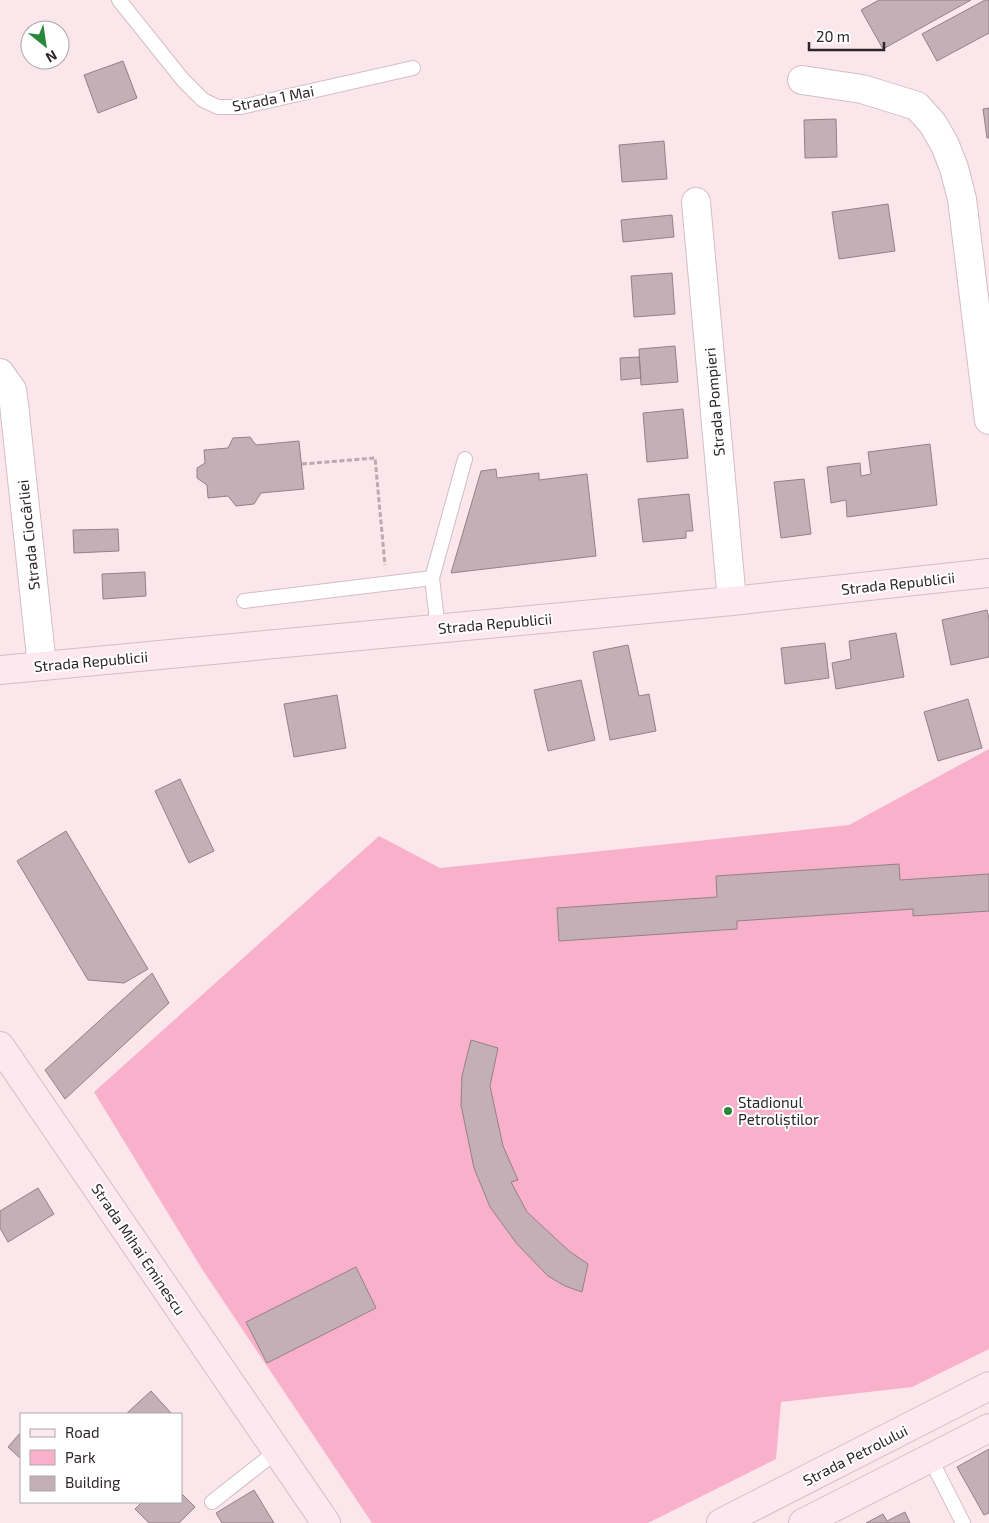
<svg xmlns="http://www.w3.org/2000/svg" width="989" height="1523" font-family="'Exo 2',sans-serif">
	<rect width="100%" height="100%" fill="#fbe6ec"/>
	<path fill="#f9b0ca" d="M989,749V1349L912,1387L781,1402L776,1459L648,1523H372L202,1269L94,1092L379,836L440,868L849,825Z"/>
	<path fill="#c3afb5" stroke="#938187" d="M879,0H971L883,49L861,10Z
		M985,0H989V33L937,61L922,34Z
		M123,61L137,98L98,113L84,75Z
		M989,108V138H987L983,109Z
		M836,119L837,157L805,158L804,120Z
		M664,141L667,179L622,182L619,145Z
		M888,204L895,251L839,259L832,212Z
		M672,215L674,237L623,242L621,220Z
		M672,273L675,314L634,317L631,276Z
		M675,346L678,382L641,385L639,349Z
		M639,357L641,378L621,380L620,358Z
		M683,409L688,458L647,462L643,413Z
		M250,437L256,445L299,441L304,489L261,493L254,504L236,506L228,496L208,498L207,485L197,478V468L205,463L204,450L228,448L233,438Z
		M930,444L937,505L847,517L846,500L831,503L827,467L860,463L861,476L871,474L868,452Z
		M496,469L497,478L539,473V480L587,474L596,556L451,573L481,471Z
		M804,479L811,534L781,538L774,482Z
		M689,494L693,531H686V538L643,542L638,499Z
		M118,529L119,551L74,553L73,530Z
		M145,572L146,596L103,599L102,574Z
		M987,610L989,619V657L951,665L942,620Z
		M896,633L904,677L836,689L832,663L851,659L849,641Z
		M825,643L829,678L785,684L781,648Z
		M628,645L639,696L649,694L656,731L610,740L593,652Z
		M581,680L595,740L548,751L534,690Z
		M337,695L346,748L294,757L284,704Z
		M968,699L982,748L938,761L924,712Z
		M180,779L214,851L189,863L155,791Z
		M66,831L148,969L124,983L88,980L17,861Z
		M899,864L900,880L989,874V911L913,916V909L737,921V929L559,941L557,908L717,897L716,876Z
		M152,973L169,1003L65,1099L45,1070Z
		M471,1040L498,1048L490,1086L503,1146L518,1180L511,1182L527,1212L569,1251L588,1264L582,1292L565,1286L548,1276L517,1244L490,1207L474,1168L461,1105L462,1076Z
		M38,1188L54,1214L8,1242L0,1228V1211Z
		M356,1267L376,1308L267,1363L246,1322Z
		M151,1391L172,1414H126Z
		M21,1432V1459L8,1447Z
		M989,1449V1513L984,1515L957,1467Z
		M254,1490L274,1523H222L216,1513Z
		M181,1493L195,1507L179,1523H149L135,1509L142,1502H181Z
		M905,1512L910,1523H866L883,1514L887,1521Z"/>
	<g fill="none" stroke-linecap="round" stroke-linejoin="round">
		<g stroke="#d2bec4" stroke-width="16">
			<path id="lane" d="M119,0L183,80L203,100L218,107H241L413,68
				M432,578L465,459
				M244,601L432,578L438,629
				M930,1458L963,1523
				M212,1502L277,1451"/>
		</g>
		<g stroke="#d2bec4" stroke-width="30">
			<path id="street" d="M802,80L862,89L917,106L933,124L945,145L954,168L962,199L989,420
				M696,202L732,601
				M0,373L12,390L14,404L42,666"/>
		</g>
		<g stroke="#d2bec4" stroke-width="30">
			<path id="secondary" d="M0,670L732,601L989,573
				M0,1046L326,1523
				M721,1523L989,1386
				M803,1523L989,1428"/>
		</g>
		<path stroke="#baa9ae" stroke-width="3" stroke-dasharray="5 2.5" stroke-linecap="butt" d="M302,464L375,458L385,565"/>
		<use href="#lane" stroke="#fff" stroke-width="14"/>
		<use href="#street" stroke="#fff" stroke-width="28"/>
		<use href="#secondary" stroke="#fce8ee" stroke-width="28"/>
	</g>
	<circle fill="#27873a" stroke="#fff" stroke-width="2" cx="728" cy="1111" r="5"/>
	<g text-anchor="middle" dominant-baseline="central" stroke-width="4" stroke-linejoin="round" paint-order="stroke">
		<g font-size="15" fill="#2d2628" stroke="#fff">
			<text transform="translate(273 98) rotate(-11)">Strada 1 Mai</text>
			<text transform="translate(714 402) rotate(-95)">Strada Pompieri</text>
			<text transform="translate(28 535) rotate(-96)">Strada Ciocârliei</text>
			<text transform="translate(898 583) rotate(-6)">Strada Republicii</text>
			<text transform="translate(495 623) rotate(-5)">Strada Republicii</text>
			<text transform="translate(91 661) rotate(-5)">Strada Republicii</text>
			<text transform="translate(139 1249) rotate(56)">Strada Mihai Eminescu</text>
			<text transform="translate(855 1455) rotate(-27)">Strada Petrolului</text>
		</g>
		<g font-size="15" fill="#2d2628" stroke="#fff" text-anchor="start">
			<text x="738" y="1102">Stadionul<tspan x="738" dy="17">Petroliștilor</tspan></text>
		</g>
	</g>
	<rect x="20" y="1413" width="162" height="90" fill="#ffffff" stroke="#aba8a9"/>
	<rect x="30" y="1429" width="25" height="8" fill="#fce8ee" stroke="#aba8a9"/>
	<text x="65" y="1438" font-size="15" fill="#2d2628">Road</text>
	<rect x="30" y="1450" width="25" height="15" fill="#f9b0ca" stroke="#aba8a9"/>
	<text x="65" y="1463" font-size="15" fill="#2d2628">Park</text>
	<rect x="30" y="1476" width="25" height="15" fill="#c3afb5" stroke="#aba8a9"/>
	<text x="65" y="1488" font-size="15" fill="#2d2628">Building</text>
	<g transform="translate(45 45) rotate(150)"><circle r="24" fill="#ffffff" stroke="#aba8a9"/>
	<path d="M0-4L9 19L0 12L-9 19Z" fill="#27873a"/>
	<text y="-8" font-size="14" font-weight="bold" text-anchor="middle" fill="#2d2628">N</text>
	</g>
	<path d="M809 42v8h75v-8" fill="none" stroke="#2d2628" stroke-width="2.5"/>
	<text x="816" y="42" font-size="15" fill="#2d2628" stroke="#ffffff" stroke-width="4" paint-order="stroke">20 m</text>
</svg>
